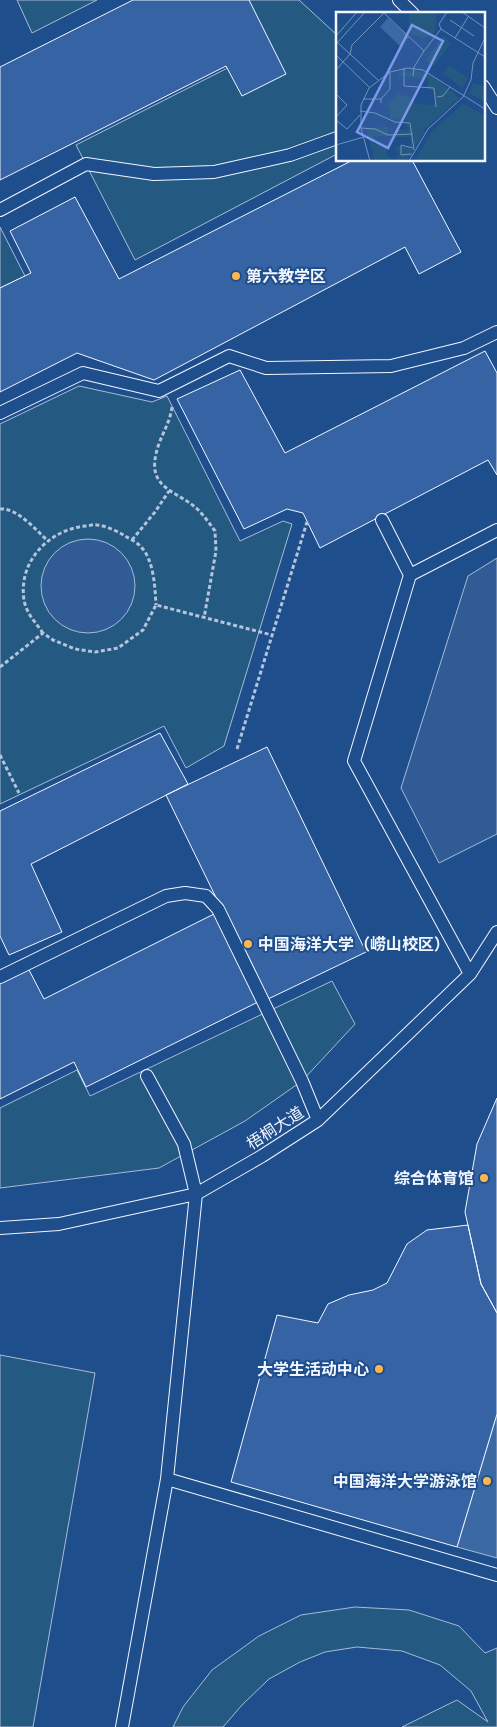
<svg xmlns="http://www.w3.org/2000/svg" width="497" height="1727" font-family="Arial,'Noto Sans SC',sans-serif">
	<rect width="100%" height="100%" fill="#1f4e8c"/>
	<path fill="#245a82" stroke="#a8bbd7" d="M17,0H97L32,33Z
		M238,0H299L337,35V154L135,260L76,145L263,50Z
		M0,227L25,276L0,288Z
		M79,386L152,402L167,396L240,541L283,521L292,524L224,746L186,768L164,726L0,804V424Z
		M332,981L355,1024L302,1081L245,1121L159,1168L0,1188V1108L77,1070L90,1096Z
		M0,1355L95,1373L33,1727H0Z
		M355,1607L409,1610L459,1626L485,1653L497,1648V1727H402L457,1700L488,1722L471,1691L440,1665L402,1651L357,1647L325,1652L300,1662L269,1679L242,1705L223,1727H173L183,1707L212,1670L259,1636L301,1615Z"/>
	<path fill="#305b95" stroke="#a8bbd7" d="M41 586a47 47 0 1 1 94 0a47 47 0 1 1-94 0Z
		M497,558V834L439,863L401,788L468,576Z"/>
	<path fill="#3b69a3" stroke="#a8bbd7" d="M497,1414V1558L457,1547Z"/>
	<path fill="#3563a3" stroke="#f2f6ff" d="M133,0H249L286,74L242,96L226,66L0,180V67Z
		M353,160H412L461,252L419,274L405,247L154,380L77,353L0,392V288L31,273L10,231L75,197L119,279Z
		M485,351L497,373V475L488,460L320,548L303,513L287,509L244,529L177,399L240,370L285,453Z
		M160,733L188,784L31,864L62,932L9,955L0,936V811Z
		M267,747L366,952L266,1000L166,795Z
		M216,913L260,1001L86,1087L74,1062L0,1099V979L27,966L44,999Z
		M497,1098V1313L481,1284L465,1212L477,1144Z
		M468,1225L481,1284L497,1313V1414L457,1547L231,1482L277,1315L318,1323L328,1304L349,1295L373,1290L387,1283L407,1244L427,1230Z"/>
	<g fill="none" stroke-linecap="round" stroke-linejoin="round">
		<g stroke="#f2f6ff" stroke-width="14">
			<path id="service" d="M399,0L413,14
				M483,86L497,108
				M0,210L86,164L154,174L214,172L290,155L337,138
				M0,413L83,373L159,391L229,356L266,368L391,366L464,348L497,332
				M382,520L410,575L497,530
				M410,575L354,761L470,974
				M0,977L166,896L185,893L206,896L218,909L302,1081L318,1120
				M147,1076L184,1144L196,1194L167,1479
				M0,1228L59,1224L196,1194L262,1156L318,1120L470,974L497,932
				M122,1727L167,1479L497,1575"/>
		</g>
		<path stroke="#b3c4dc" stroke-width="3" stroke-dasharray="4 2.5" stroke-linecap="butt" d="M172,407C170,424 159,438 156,454C148,488 176,491 195,507C203,514 209,523 215,531L216,551L204,618
			M0,509C16,507 36,530 47,540
			M132,540L155,512L169,491
			M43,633C36,623 26,613 24,600C18,561 49,530 85,526C89,526 93,524 97,525C107,526 117,531 125,536C130,539 137,542 141,547C154,560 155,588 156,605
			M0,667L43,633L53,640L75,649L95,652L118,648L143,630L156,605L272,635
			M237,749L307,522
			M0,755L19,793"/>
		<use href="#service" stroke="#1f4e8c" stroke-width="12"/>
	</g>
	<g fill="#ffb74d" stroke="#1f4e8c" stroke-width="2">
		<circle cx="236" cy="276" r="5"/>
		<circle cx="248" cy="944" r="5"/>
		<circle cx="484" cy="1178" r="5"/>
		<circle cx="379" cy="1369" r="5"/>
		<circle cx="487" cy="1481" r="5"/>
	</g>
	<g text-anchor="middle" dominant-baseline="central" stroke-width="4" stroke-linejoin="round" paint-order="stroke">
		<g font-size="16" font-weight="bold" fill="#f2f6ff" stroke="#1f4e8c" text-anchor="end">
			<text x="246" y="276" text-anchor="start">第六教学区</text>
			<text x="258" y="944" text-anchor="start">中国海洋大学（崂山校区）</text>
			<text x="474" y="1178">综合体育馆</text>
			<text x="369" y="1369">大学生活动中心</text>
			<text x="477" y="1481">中国海洋大学游泳馆</text>
		</g>
		<g font-size="16" fill="#f2f6ff" stroke="#1f4e8c">
			<text transform="translate(275 1128) rotate(-33)">梧桐大道</text>
		</g>
	</g>
	<g transform="translate(336 12)">
		<rect width="149" height="149" fill="#1f4e8c"/>
		<path d="M73,0H101L99,20L88,26L78,23L73,18ZM107,24L115,31L98,54L90,48ZM113,53L132,66L126,76L107,61ZM79,58L96,64L123,86L90,116L71,149H39L30,116L52,115V124H38L37,132L51,133V142L55,147H60L63,143L59,134H75V125H59V118H71V110L54,106V95L51,94L62,82L78,86V92L100,93L98,79L92,77V67L63,64L62,61ZM137,71L149,75V90L133,81ZM127,92L149,103V149H79L96,119Z" fill="#245a82"/>
		<path d="M52,6L73,25L64,34L44,15Z" fill="#3b69a3"/>
		<path fill="none" stroke="#7391ba" stroke-width="1" d="M126,0L149,16M114,8L138,24M105,17L149,45M0,24L21,0M119,26L132,5M1,30L42,68M0,32L29,0M0,43L33,75M68,56V74L98,76L100,95M0,58L14,42L16,33L48,1L88,39L105,17L103,12L111,0M77,64L78,55L88,39M0,82L11,93L0,105M101,85L107,84L114,75M27,87H45V91M45,87L54,77V60M24,99L39,101L59,110L74,111L78,138M0,108L11,117L24,103M25,116L39,117L52,123L77,122M0,133L28,125M76,142L65,143V133L77,136M34,149L25,116V93L33,76L54,60L72,56L87,58L149,97M73,149L92,117L127,85L135,68L137,51L149,26"/>
		<path fill="#7d9aea" fill-opacity="0.15" stroke="#7d9aea" stroke-width="2.5" d="M76,13L107,29L52,136L21,120Z"/>
		<rect width="149" height="149" fill="none" stroke="#f2f6ff" stroke-width="2.5"/>
	</g>
</svg>
